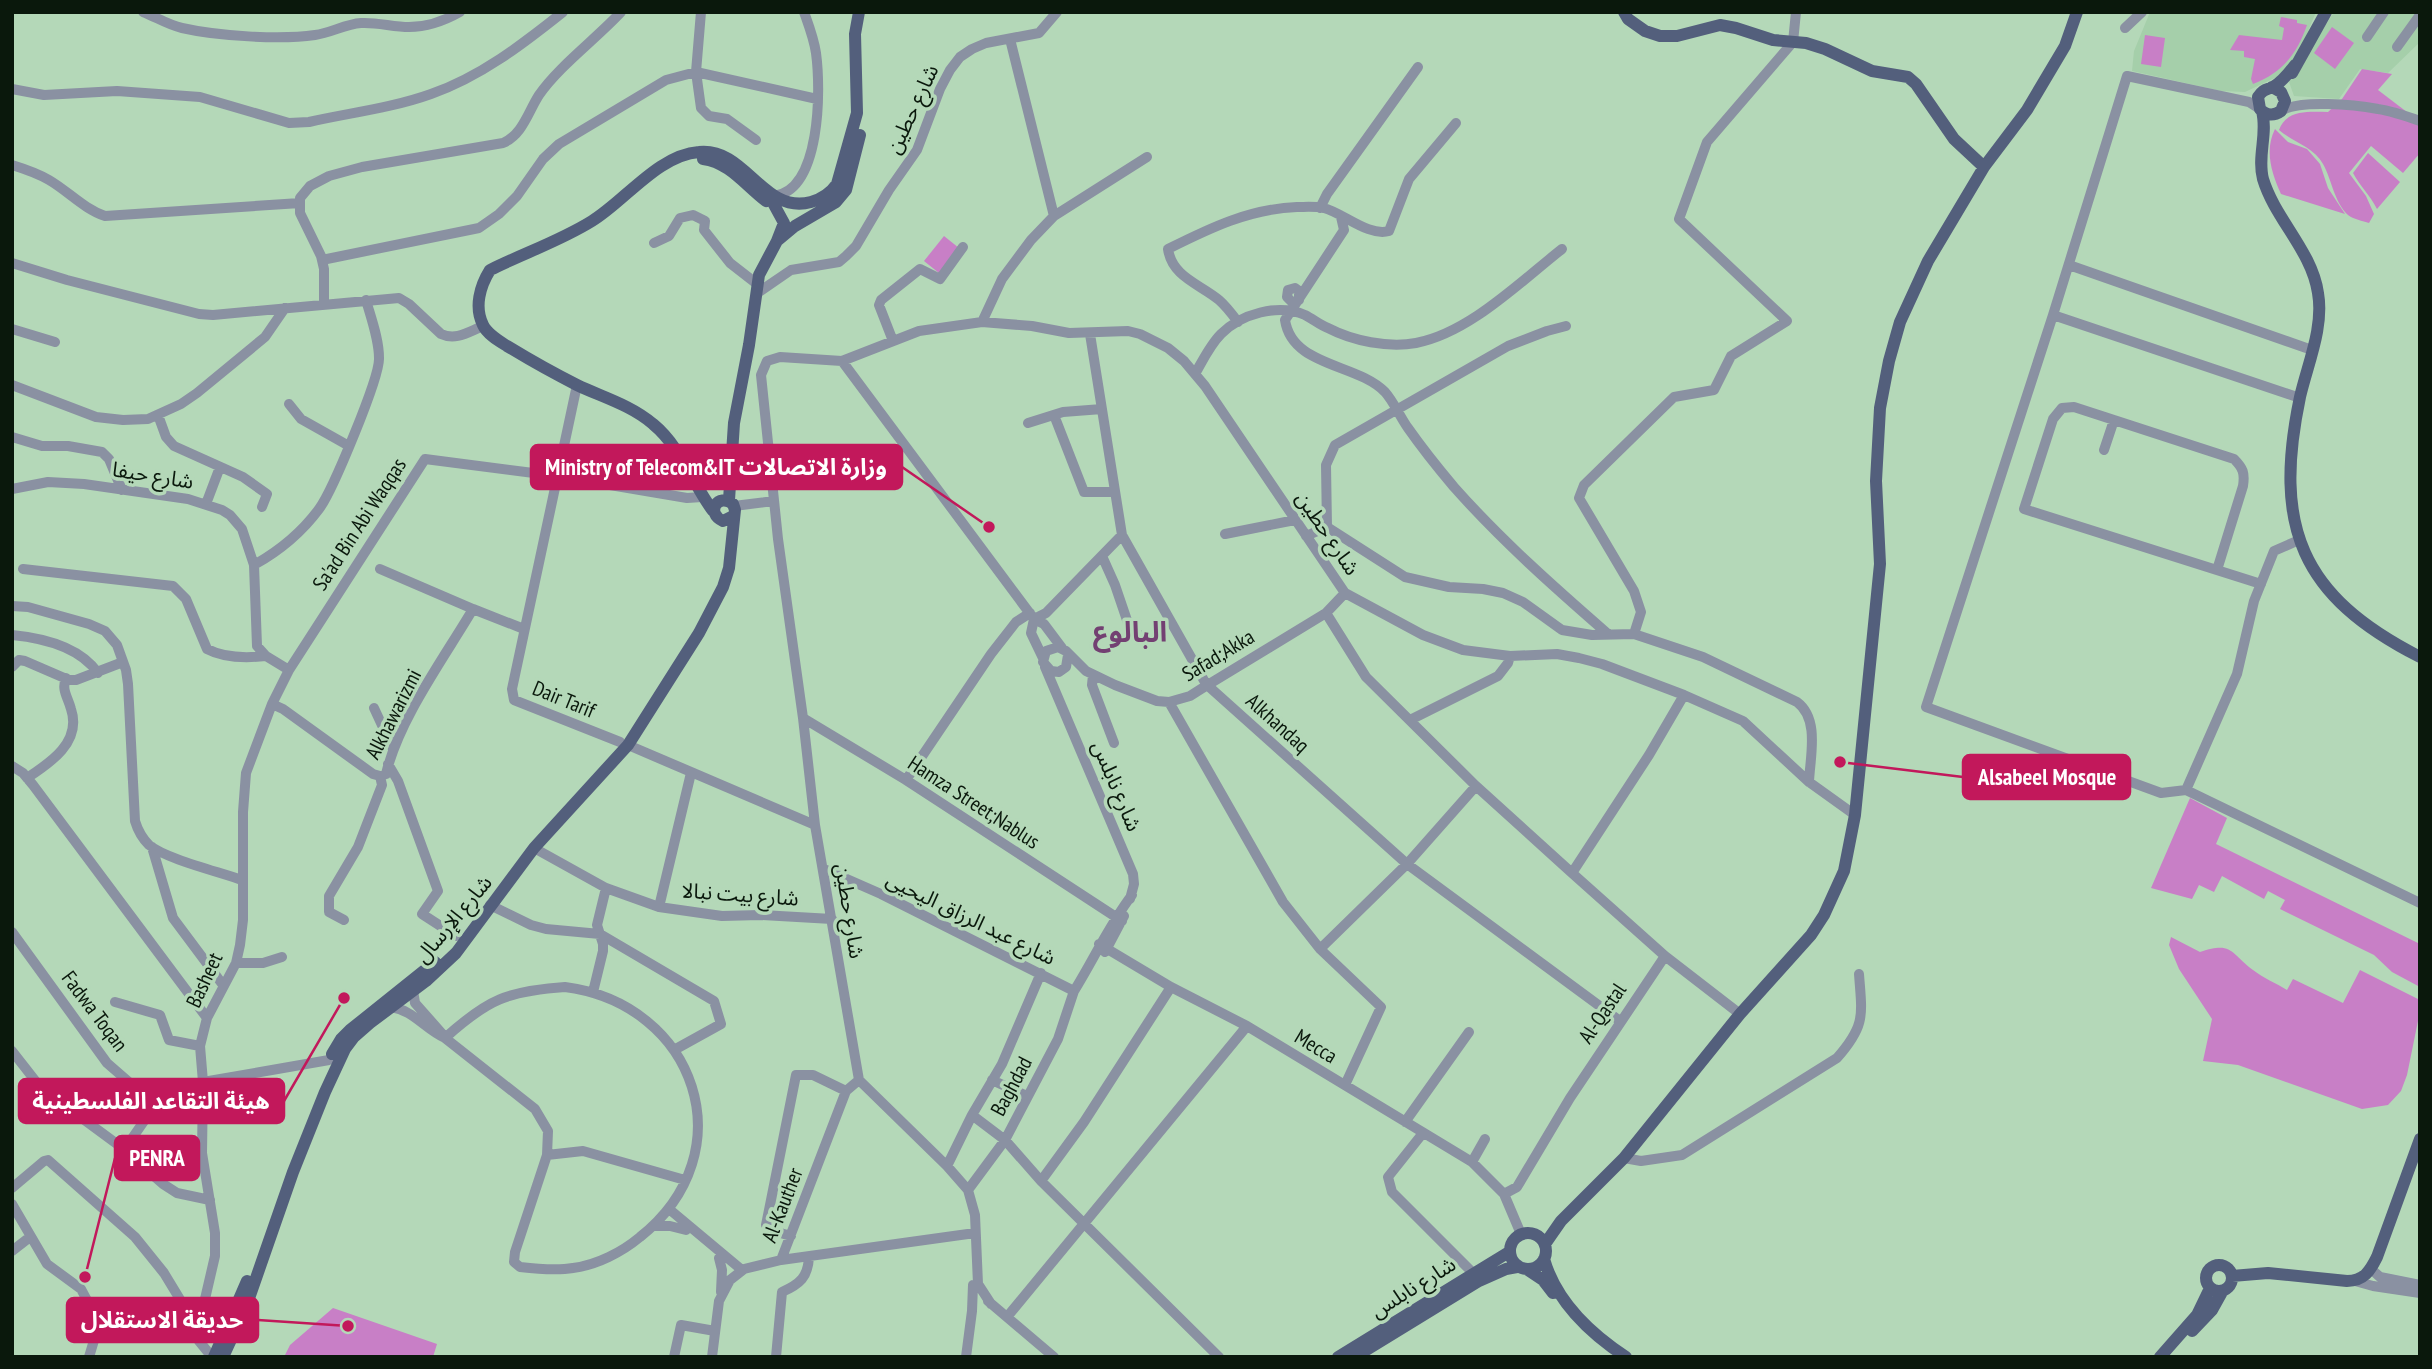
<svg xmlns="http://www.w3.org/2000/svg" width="2432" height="1369" font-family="'PT Sans Narrow','Noto Sans Arabic',sans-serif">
	<rect width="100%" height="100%" fill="#b4d8b8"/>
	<path fill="#a5cfaa" d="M2150,12H2316L2301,48L2281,75L2245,92L2221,91L2132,71L2134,51Z
		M2334,12H2420V42L2388,73L2360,69L2339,99L2294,96L2289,82Z"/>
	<path fill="#c87fc6" d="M2281,17L2297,20V23L2307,25C2297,54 2282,73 2253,84L2251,79L2255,59L2244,57V51L2230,50L2239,35L2282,40L2284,28L2279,26Z
		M2332,27L2354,43L2335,69L2314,53Z
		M2145,35L2165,38L2161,67L2141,64Z
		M2362,69L2392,74L2378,90L2420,122V153L2403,173L2371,146L2349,173L2366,196L2374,214L2369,223C2363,221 2353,219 2348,215C2334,202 2332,180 2323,164C2314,147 2293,142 2279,130C2287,109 2309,112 2328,112L2342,99Z
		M2275,129L2288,142L2307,149L2320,164L2328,188L2345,214L2281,194C2272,174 2264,151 2275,129Z
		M2368,153L2400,182L2377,209C2370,195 2360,186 2353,173Z
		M944,236L959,248L939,273L924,261Z
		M2190,798L2227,818L2216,844L2420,944V987L2392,972L2374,955L2280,909L2285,900L2268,891L2264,899L2222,876L2214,892L2199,885L2192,899L2151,888Z
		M2171,937L2200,952C2233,941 2230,953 2253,970C2263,978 2276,983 2287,990L2293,979L2343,1003L2360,970L2420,1000V1011L2407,1075L2401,1091L2388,1105L2362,1109L2238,1065L2203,1061L2212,1019L2179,969L2169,945Z
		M333,1308L437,1344L433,1357H284L290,1345Z"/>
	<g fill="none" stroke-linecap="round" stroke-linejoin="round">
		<path stroke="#8a91a2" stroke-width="10" d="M143,12C156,17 168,25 182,28C217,36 280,40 315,35C331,33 345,24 361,23C377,22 393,27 409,27C427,27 444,21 460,12
			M701,12L696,72L701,108L709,116L727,119L756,140
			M2125,28L2142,12
			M2367,37L2384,12
			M1010,39L1054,216
			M2397,47L2420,15
			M12,89L44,95L117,91L200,97L289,123L309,122C349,113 392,108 431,94C480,77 523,44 563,12
			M2260,109L2249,102L2127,76L2053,315L1926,707L2161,793L2186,790L2420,903
			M2281,111C2299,99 2356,105 2378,109C2392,111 2406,116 2420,121
			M12,165C25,169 37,173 49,180C68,191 84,209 105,216L300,203
			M774,196C821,190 821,90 816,53C814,39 809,26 804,12
			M1320,208L1327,194L1418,67
			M1341,217L1344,230L1285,320C1292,367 1357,363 1385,392C1394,402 1400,417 1408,428C1422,448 1438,468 1454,487C1501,540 1554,587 1608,634
			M654,243L669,236L680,218L693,215L705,221L704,230L730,263L757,284
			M322,260L479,228L499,214L517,196L543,159L559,144L666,80L696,72L817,99
			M12,263L67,280L199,314L213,315L399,298L409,304L441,334C456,341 468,332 483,326
			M2069,265L2312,350
			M756,294L791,270L839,262L846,256L856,246L889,190L917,150L940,89L950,70L960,57L972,49L986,43L1039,33L1057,12
			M1299,300L1293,303L1287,297L1288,290L1295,288L1299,291V300
			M324,304V269L321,256L300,213V198L310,186L329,176L362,167L503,143C523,134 528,112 539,95C558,67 597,38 621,12
			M2053,315L2300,398
			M982,322L1002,279L1031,240L1054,216L1147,157
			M1238,322C1232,314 1226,306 1219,300C1200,284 1172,277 1168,249C1210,228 1249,209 1297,207C1305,207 1315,206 1324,208C1343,213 1369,237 1389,231L1409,179L1456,123
			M12,329L55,342
			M1090,334L1122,535L1206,684L1407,864L1620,1021
			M893,341L879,305L881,300L920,269L940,279L963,247
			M842,361L1034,619L1044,624L1062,648
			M1195,374C1203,360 1210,345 1221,334C1241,314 1278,303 1305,315C1313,319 1320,325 1328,328C1353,341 1388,348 1416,343C1469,333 1520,282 1562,249
			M12,385L96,417L123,420L148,419L181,404L197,393L265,337L285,308
			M577,385L512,689L514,700L620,742
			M289,404L301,419L349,446
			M158,415L166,437L174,446L243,477L267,494L262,507
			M1054,415L1084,492H1115
			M1028,423L1063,412L1102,409
			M12,437L42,446H68L102,452L109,459L122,490
			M2104,450L2114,420
			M12,489L48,482L84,484L188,499L222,510L230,515L242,529L254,565L257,646L266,656L289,670
			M206,504L220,467
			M734,506L774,501
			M1327,527L1326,465L1335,445L1508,346L1547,331L1566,326
			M1225,534L1295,520
			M1306,536L1327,527L1405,577L1449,587L1483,589L1503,593L1523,602L1562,630L1592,635L1634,634L1703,657L1797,702C1820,719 1810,757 1809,782
			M1102,556L1115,585L1131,632L1140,635
			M254,565C279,551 302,532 319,509C332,492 380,377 379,358C379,339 371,318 366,300
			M23,569L173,586L186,599L207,649C224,658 248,658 266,656
			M380,569L473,609
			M2217,570L2243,486C2245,473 2243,468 2234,459L2074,407L2062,408L2053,419L2024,509L2261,584
			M12,606L28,607L89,624L105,631L117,645L126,670L128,684L135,821C138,831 142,838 149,845C166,859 220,872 242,880
			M1326,613L1366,677L1476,786L1572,873
			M1034,619L1046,613L1122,535
			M1034,619L1031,633L1043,658
			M1634,634L1641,612L1634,591L1579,498L1584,485L1674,397L1714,390L1731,356L1787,321L1679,219L1707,142L1793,42L1796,12
			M12,635C43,638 79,646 98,673
			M1068,655L1066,667L1059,672L1051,671L1043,662L1046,651L1058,647L1066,651L1086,671L1115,685L1157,701L1169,702L1190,696L1201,689L1326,613L1345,593
			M12,667L19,660L25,661L69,680H76L123,662
			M1045,667L1133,874L1134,884L1130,899
			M1093,675L1092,685L1114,743
			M1169,702L1283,902L1320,949L1381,1007L1345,1085
			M272,704L283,709L373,774L380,776
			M374,708L393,749
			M803,718L906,780L1122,921
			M1410,720L1498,676L1508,663L1510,656
			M628,745L815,825
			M388,764L398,781L438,891L422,914L456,936
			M12,766L23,773L33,785L207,1018
			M27,778C50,763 82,742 71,709C68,697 61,690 66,678
			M906,780L991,654L1016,622L1030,613
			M2186,790L2237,674L2254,601L2274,551L2299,540
			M152,847L173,918L223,985
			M534,848L606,888L659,907L722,916L760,915L832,919
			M824,869L881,894L1074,991C1094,959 1109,925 1132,895
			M490,905L531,925L546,929L600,934L714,1001L721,1024L674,1050
			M659,907L691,773
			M344,920L329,912V896L358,847L382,785L380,776L386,774C399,719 444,658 473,609L524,629
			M12,932L107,1063L130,1083L157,1098L178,1102L202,1099
			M1099,944L1171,987L1247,1026L1472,1162L1504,1194L1521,1234
			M1320,949L1407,864L1476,786
			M1105,952L1124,916
			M1665,956L1740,1014
			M236,963H263L282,957
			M565,987C696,1004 747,1152 640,1237C622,1252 597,1265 573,1268C556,1271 537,1269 520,1267L514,1262L515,1252L547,1155L548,1131L535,1109L445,1038C488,999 508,991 565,987Z
			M413,990L415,1003L445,1037
			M593,992L603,951V944L597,925L606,888
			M115,1002L160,1015L169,1040L200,1046
			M391,1007C413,1010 425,1029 445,1038
			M12,1051L41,1088L117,1144L163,1184L177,1193L210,1200
			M992,1080L1027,1096
			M203,1082L329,1060
			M972,1115L1005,1140L1041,1181L1219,1357
			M1405,1122L1469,1032
			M1423,1133L1388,1177L1392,1192L1473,1273
			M124,1150L160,1098
			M547,1155L583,1151L685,1180
			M1624,1158L1641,1161L1682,1155L1837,1058C1866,1025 1862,1015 1859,974
			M1472,1162L1485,1139
			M947,1166L972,1115L1002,1064L1041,973
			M1041,1181L1084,1122L1171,987
			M12,1188L44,1161L48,1160L135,1237L164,1273L198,1329
			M968,1190L1005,1140L1058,1039L1074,991
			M1504,1194L1517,1187L1570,1098L1665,956L1572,873L1649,755L1684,695
			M12,1204L47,1264L81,1289L96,1317L95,1337L89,1357
			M669,1209L742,1270
			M654,1226H670L686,1230
			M791,1236L770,1230L766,1225L796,1075H813L846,1091
			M12,1251L30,1237
			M719,1258L722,1270L721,1292
			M781,1260L846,1091L859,1080
			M2371,1269L2380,1277L2420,1285
			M2355,1281L2373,1286L2420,1293
			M988,1301L1054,1357
			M991,1304L978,1284L975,1215L968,1190L947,1166L859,1080L815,825L803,718L778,539L761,375L767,361L780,357L842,361L919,331L982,322L1032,326L1069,333L1128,331L1140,334L1168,348L1184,361L1205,386L1345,593L1423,635L1463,650L1510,656L1557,654L1579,658L1602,664L1684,695L1743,721L1809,782L1855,815
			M1007,1317L1247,1026
			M212,1357L199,1341L198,1329L215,1256V1233L202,1153L203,1082L200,1046L207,1018L236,963L240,945L243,920V812L246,773L272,704L289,670L425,459L557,476L687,498L702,497
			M674,1357L681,1325L715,1331
			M712,1357L719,1301L730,1280L744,1269L781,1260L975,1233
			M776,1357L782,1292C800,1284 808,1277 809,1257
			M966,1357L972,1311L973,1285"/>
		<path stroke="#535f7c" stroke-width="12" d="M1624,12L1628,19L1645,31L1660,36H1677L1720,25L1736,28L1773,40L1806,43L1825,49L1872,71L1908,77L1916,84L1954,139L1984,167
			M2292,73L2326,12
			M2272,87L2281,92L2285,101L2281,111C2274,116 2266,116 2260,109L2258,97C2263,89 2266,90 2273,87C2282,82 2289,73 2295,65
			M2262,111C2268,134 2257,156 2263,179C2275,219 2312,251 2318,293C2324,327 2308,363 2300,397C2273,526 2300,596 2420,657
			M703,159C729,162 746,186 766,201L773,196L772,201L784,223L777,241
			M729,500L734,423L749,345L759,275L777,241L795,226L836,202L846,190L860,135
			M713,511C692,483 681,447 653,424C631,405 602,397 577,385C553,373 530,360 507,346C499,341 487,334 483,325C474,307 480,286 490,270C524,253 560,241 592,221C625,201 658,155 699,152C746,147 763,215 811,202C822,199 830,194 837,184L857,113L855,34L859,12
			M332,1054L341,1039L350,1030L435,962
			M1510 1251a18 18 0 1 1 36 0a18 18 0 1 1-36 0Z
			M1545,1244L1561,1221L1624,1158L1740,1014L1811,935L1824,915L1844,871L1855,815L1880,564L1876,481L1880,408L1889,361L1900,322L1928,261L1984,167L2027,110L2065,46L2077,12
			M1544,1259C1556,1301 1591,1334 1626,1357
			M2206 1278a13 13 0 1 1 26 0a13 13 0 1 1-26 0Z
			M1528,1270L1543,1280L1553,1293
			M2232,1276L2268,1273L2347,1281C2364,1281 2370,1271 2377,1257L2420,1139
			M2192,1331L2212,1310L2222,1292
			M214,1357L247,1281
			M223,1357L246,1307L293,1172L325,1092L345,1049L354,1037L370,1023L426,981L456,953L534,848L628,745L699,633L723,587L729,568L735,510L733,504C718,492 705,513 723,521L733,516
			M1338,1357L1509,1252
			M1355,1357L1479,1281L1506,1269L1517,1267
			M2160,1357L2197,1315L2210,1288"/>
	</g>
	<g text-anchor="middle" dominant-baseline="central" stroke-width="7" stroke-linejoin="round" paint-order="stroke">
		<g font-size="21" fill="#0a180c" stroke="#b4d8b8">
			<text transform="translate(912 109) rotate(-65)">شارع حطين</text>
			<text transform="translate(153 475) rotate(9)">شارع حيفا</text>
			<text transform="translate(359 524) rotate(-57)">Sa'ad Bin Abi Waqqas</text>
			<text transform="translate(1328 533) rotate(56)">شارع حطين</text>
			<text transform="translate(1218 655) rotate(-31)">Safad;Akka</text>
			<text transform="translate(564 699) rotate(22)">Dair Tarif</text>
			<text transform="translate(393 714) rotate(-63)">Alkhawarizmi</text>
			<text transform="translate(1278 723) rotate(42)">Alkhandaq</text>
			<text transform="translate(1117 786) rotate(67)">شارع نابلس</text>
			<text transform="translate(974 802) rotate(33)">Hamza Street;Nablus</text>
			<text transform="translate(740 894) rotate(4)">شارع بيت نبالا</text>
			<text transform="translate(850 911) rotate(81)">شارع حطين</text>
			<text transform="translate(971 918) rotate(26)">شارع عبد الرزاق اليحيى</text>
			<text transform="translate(453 919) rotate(-50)">شارع الإرسال</text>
			<text transform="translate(204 980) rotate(-65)">Basheet</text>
			<text transform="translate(95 1011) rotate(53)">Fadwa Toqan</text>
			<text transform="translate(1602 1013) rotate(-56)">Al-Qastal</text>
			<text transform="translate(1316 1046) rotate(31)">Mecca</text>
			<text transform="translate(1011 1086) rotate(-62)">Baghdad</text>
			<text transform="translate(782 1205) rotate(-69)">Al-Kauther</text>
			<text transform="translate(1413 1287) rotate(-32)">شارع نابلس</text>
		</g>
		<g font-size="28" font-weight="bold" fill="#734072" stroke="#b4d8b8">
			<text x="1130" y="631">البالوع</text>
		</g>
	</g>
	<path fill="none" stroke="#c2185b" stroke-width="2.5" d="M989 527L902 467M1840 762L1963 777M344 998L284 1101M85 1277L115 1158M348 1326L258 1320"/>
	<g fill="#c2185b" stroke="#b4d8b8" stroke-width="2.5">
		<circle cx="989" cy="527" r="7"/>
		<circle cx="1840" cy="762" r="7"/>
		<circle cx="344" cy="998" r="7"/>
		<circle cx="85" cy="1277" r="7"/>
		<circle cx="348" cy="1326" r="7"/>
	</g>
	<g fill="#c2185b" stroke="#c2185b" stroke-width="2.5">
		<rect x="531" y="445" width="371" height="44" rx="7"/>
		<rect x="1963" y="755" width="167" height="44" rx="7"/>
		<rect x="19" y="1079" width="265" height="44" rx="7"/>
		<rect x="115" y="1136" width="84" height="44" rx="7"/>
		<rect x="67" y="1298" width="191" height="44" rx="7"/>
	</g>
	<g font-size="23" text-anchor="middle" font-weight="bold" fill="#fff">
		<text x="716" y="475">Ministry of Telecom&amp;IT وزارة الاتصالات</text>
		<text x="2047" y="785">Alsabeel Mosque</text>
		<text x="151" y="1109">هيئة التقاعد الفلسطينية</text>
		<text x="157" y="1166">PENRA</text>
		<text x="162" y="1328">حديقة الاستقلال</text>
	</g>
	<rect width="2432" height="1369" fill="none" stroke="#0a180c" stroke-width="28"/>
</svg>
